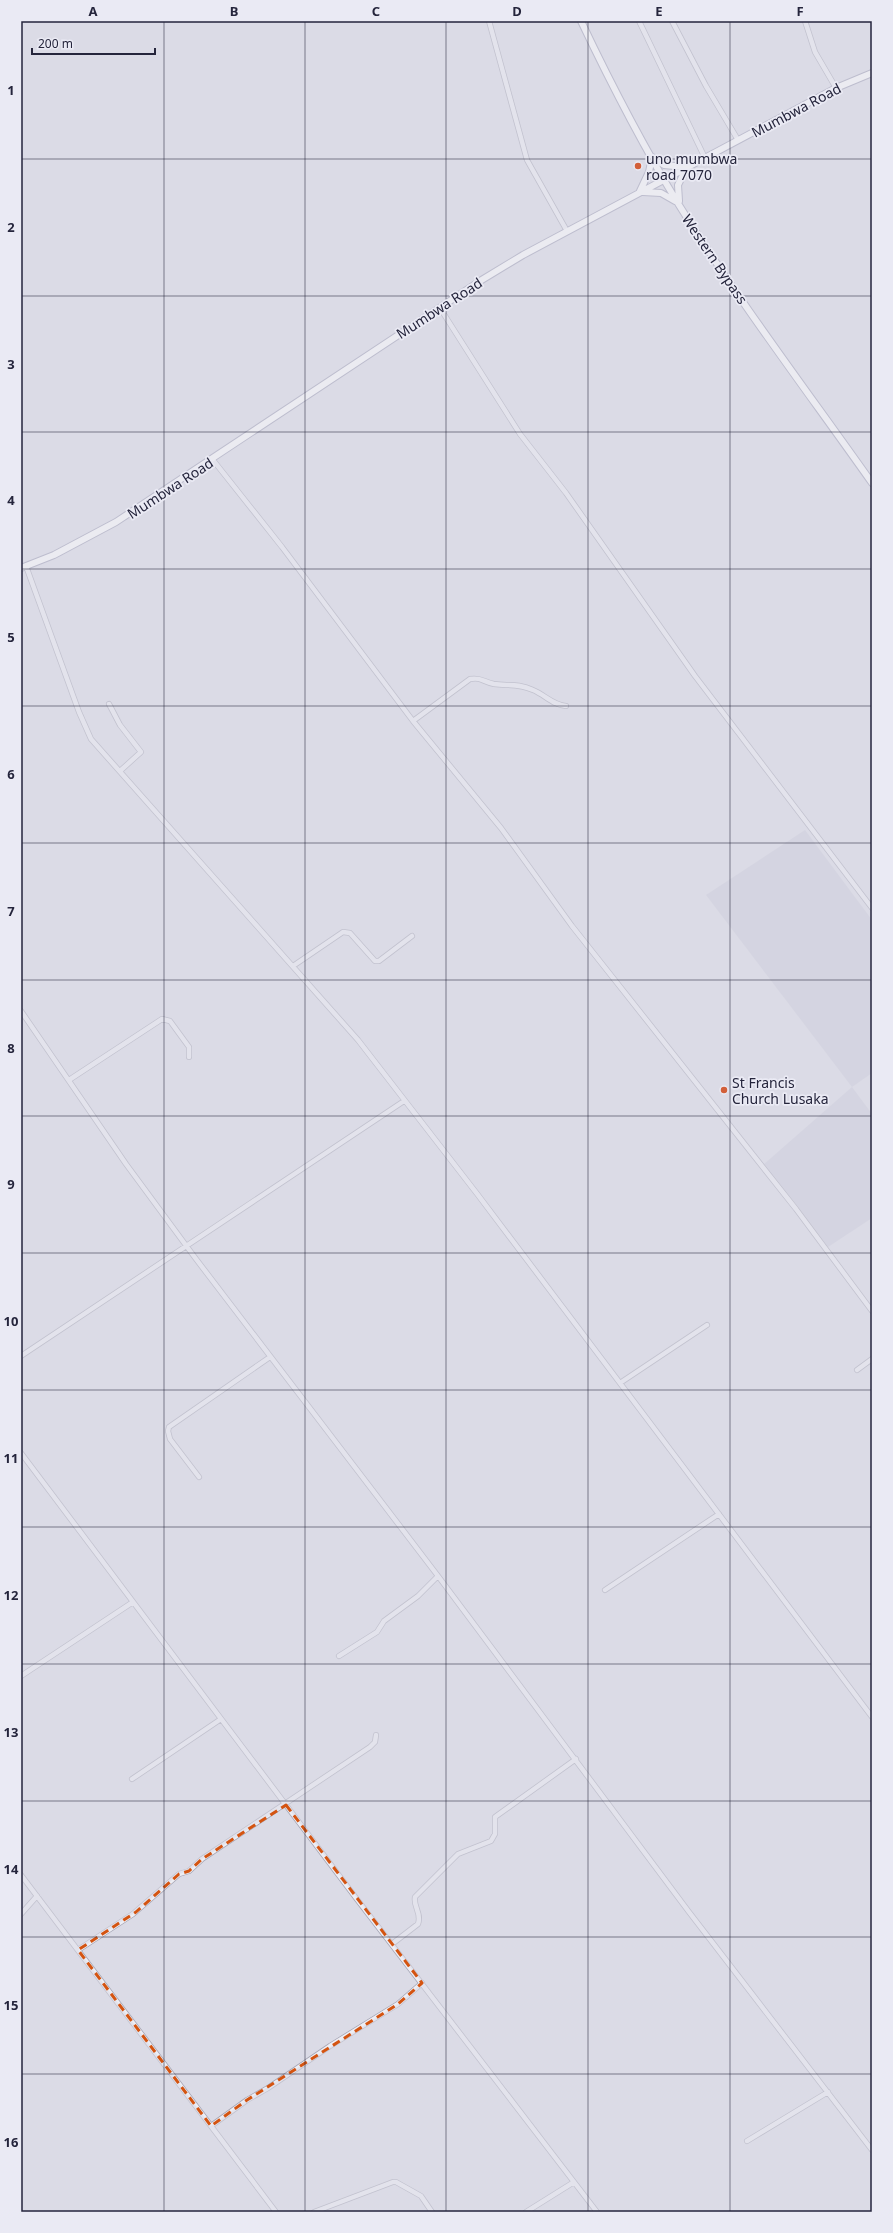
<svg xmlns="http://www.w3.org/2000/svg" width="893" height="2233" font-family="'Noto Sans',sans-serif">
	<rect width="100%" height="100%" fill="#dbdbe6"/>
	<path fill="#cdcddb" d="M805,830L872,920V1073L852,1087L706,895Z
		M852,1087L872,1114V1218L828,1247L763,1165Z"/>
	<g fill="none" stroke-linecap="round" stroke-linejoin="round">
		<g stroke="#a4a4b3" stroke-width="6">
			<path id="minor" d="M489,21L527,160L567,231
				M639,21L705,158
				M672,21L706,86L738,140
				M805,21L815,52L836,88
				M440,308L520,434L566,493L695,676L872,908
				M213,460L282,547L413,721L501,828L572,926L796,1209L872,1311
				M26,566L79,712L91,739L358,1040L478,1195L872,1717
				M109,704L120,725L141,752L120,771
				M413,721L470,679C482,677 483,682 494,684C507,686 518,683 533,690C545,695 553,705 566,706
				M293,966L343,932L350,933L375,961H379L412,936
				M21,1011L126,1164L196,1259L438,1576L689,1912L872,2150
				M69,1080L162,1019L170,1021L189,1047V1057
				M21,1356L404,1101
				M857,1370L872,1359
				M620,1383L707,1325
				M21,1453L356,1898L597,2212
				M199,1477L170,1439L168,1431L169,1427L270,1357
				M605,1590L719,1514
				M339,1656L377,1632L384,1621L418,1596L438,1576
				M21,1676L133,1602
				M132,1779L221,1719
				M21,1875L276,2212
				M21,1914L37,1896
				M392,1944L418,1924C422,1913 413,1907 415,1897L458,1854L491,1841L495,1834V1817L576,1759
				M78,1950L133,1914L179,1874L189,1871L202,1859L370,1747L375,1742L376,1735
				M211,2126L247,2100L268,2088L330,2046L398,2004L422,1983
				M747,2141L828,2092
				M314,2212L393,2182H396L421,2196L432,2212
				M526,2212L574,2182"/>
		</g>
		<g stroke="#9a9ab2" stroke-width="8">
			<path id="major" d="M581,21C611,84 643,146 679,205C738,300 807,391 872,483
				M653,158L664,165L685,167
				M640,191L649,172L652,157
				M643,192L661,193L675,201
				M679,201L678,185L686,169
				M21,568L54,555L116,522L480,281L523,255L836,88L872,73"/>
		</g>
		<use href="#minor" stroke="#eeeef4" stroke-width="4.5"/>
		<use href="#major" stroke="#fff" stroke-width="6"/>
	</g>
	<path d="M0 0H893V2233H0ZM286,1805L422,1983L398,2004L247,2100L211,2126L78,1950L136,1912L179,1874L189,1871L202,1859Z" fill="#dbdbe6" fill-opacity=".55" fill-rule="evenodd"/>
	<path fill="none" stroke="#d45411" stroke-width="3" stroke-dasharray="8 5" stroke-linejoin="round" d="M286,1805L422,1983L398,2004L247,2100L211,2126L78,1950L136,1912L179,1874L189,1871L202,1859Z"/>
	<path fill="none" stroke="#25253c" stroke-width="1" stroke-opacity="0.55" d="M164,21V2212M305,21V2212M446,21V2212M588,21V2212M730,21V2212M21,159H872M21,296H872M21,432H872M21,569H872M21,706H872M21,843H872M21,980H872M21,1116H872M21,1253H872M21,1390H872M21,1527H872M21,1664H872M21,1801H872M21,1937H872M21,2074H872"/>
	<g fill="#d25f39" stroke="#eaeaf4" stroke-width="1.5">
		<circle cx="638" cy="166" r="4"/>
		<circle cx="724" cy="1090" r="4"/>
	</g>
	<g text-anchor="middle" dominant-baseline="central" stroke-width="3.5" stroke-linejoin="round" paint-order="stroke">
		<g font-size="14" fill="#25253c" stroke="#eaeaf4">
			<text transform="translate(796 110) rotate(-28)">Mumbwa Road</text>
			<text transform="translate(715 259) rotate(56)">Western Bypass</text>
			<text transform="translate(439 308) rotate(-33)">Mumbwa Road</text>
			<text transform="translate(170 488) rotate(-33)">Mumbwa Road</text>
		</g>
		<g font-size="14" fill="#25253c" stroke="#eaeaf4" text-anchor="start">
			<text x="646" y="158">uno mumbwa<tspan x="646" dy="16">road 7070</tspan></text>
			<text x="732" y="1082">St Francis<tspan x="732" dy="16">Church Lusaka</tspan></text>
		</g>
	</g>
	<rect width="893" height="2233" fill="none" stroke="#eaeaf4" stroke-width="44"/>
	<path d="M32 48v6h123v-6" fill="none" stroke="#25253c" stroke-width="2"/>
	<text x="38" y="48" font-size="12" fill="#25253c" stroke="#eaeaf4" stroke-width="3" paint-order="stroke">200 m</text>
	<rect x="22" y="22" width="849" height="2189" fill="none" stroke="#25253c" stroke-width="1.5"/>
	<g font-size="13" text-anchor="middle" font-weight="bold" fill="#25253c">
		<text x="93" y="16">A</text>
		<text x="234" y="16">B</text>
		<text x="376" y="16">C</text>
		<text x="517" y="16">D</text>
		<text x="659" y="16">E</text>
		<text x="800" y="16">F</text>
		<text x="11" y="95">1</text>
		<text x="11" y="232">2</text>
		<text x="11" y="369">3</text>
		<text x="11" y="505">4</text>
		<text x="11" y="642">5</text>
		<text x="11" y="779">6</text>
		<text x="11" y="916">7</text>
		<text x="11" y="1053">8</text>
		<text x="11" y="1189">9</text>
		<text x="11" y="1326">10</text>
		<text x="11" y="1463">11</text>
		<text x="11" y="1600">12</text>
		<text x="11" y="1737">13</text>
		<text x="11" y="1874">14</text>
		<text x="11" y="2010">15</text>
		<text x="11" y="2147">16</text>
	</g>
</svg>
